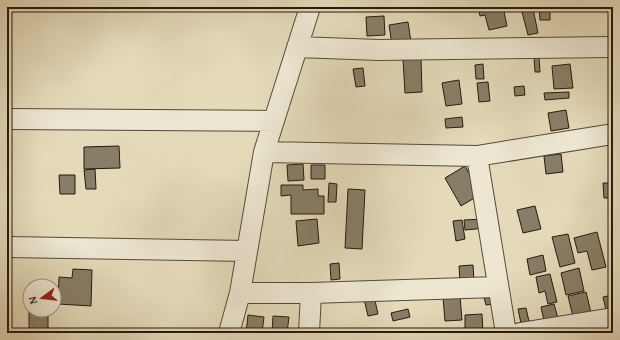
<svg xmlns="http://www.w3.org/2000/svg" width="620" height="340" font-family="'Gentium Book Plus',serif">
	<rect width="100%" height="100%" fill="#e4daba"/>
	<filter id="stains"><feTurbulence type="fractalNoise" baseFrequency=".005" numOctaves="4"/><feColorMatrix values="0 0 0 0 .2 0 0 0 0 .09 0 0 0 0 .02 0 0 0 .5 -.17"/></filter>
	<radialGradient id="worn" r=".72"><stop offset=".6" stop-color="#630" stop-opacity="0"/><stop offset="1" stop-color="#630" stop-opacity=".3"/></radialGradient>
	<path fill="#887e67" stroke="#251a0e" d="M401,7H422L402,10Z
		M478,7H503L507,26L489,30L485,15L480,16Z
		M539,8H550V20H540Z
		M533,9L538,33L528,35L522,12Z
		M384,16L385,35L367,36L366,17Z
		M408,22L411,42L392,45L389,25Z
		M534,57H539L540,72H535Z
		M421,58L422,92L405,93L403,59Z
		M483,64L484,79H476L475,65Z
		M570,64L573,88L554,89L552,66Z
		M363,68L365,86L356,87L353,69Z
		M459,80L462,104L446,106L442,83Z
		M488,82L490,101L479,102L477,83Z
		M524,86L525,95L515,96L514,87Z
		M569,92V98L545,100L544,93Z
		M566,110L569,128L551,131L548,113Z
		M462,117L463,127L446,128L445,119Z
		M119,146L120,168L84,169V147Z
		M561,154L563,172L546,174L544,156Z
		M303,164L304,180L288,181L287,165Z
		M311,165H325V179H311Z
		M465,166L481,194L461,206L445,178Z
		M95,169L96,189H86L84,170Z
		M59,175H75V194H60Z
		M329,183L337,184L336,202H328Z
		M603,183H609L610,198H604Z
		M281,185H303V190L318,189V196H324V214H291V195L281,196Z
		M348,189L365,190L362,249L345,248Z
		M613,200V223L609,201Z
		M535,206L541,229L523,233L517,210Z
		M317,219L319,243L298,246L296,221Z
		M485,219L486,228L465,230L464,220Z
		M462,220L465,239L456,241L453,221Z
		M597,232L606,267L592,270L587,251L578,253L574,238Z
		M568,234L575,263L560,267L552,237Z
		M543,255L546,271L530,275L527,259Z
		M339,263L340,279L331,280L330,264Z
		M473,265L474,281L460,282L459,266Z
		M579,268L584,291L566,295L561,273Z
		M73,269L92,270L91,306L58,304L59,277L72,278Z
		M550,274L557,302L548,304L545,291L539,293L536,277Z
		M586,292L592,317L574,321L568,296Z
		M495,295L496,304L486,305L484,297Z
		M613,295V313L607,314L603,297Z
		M374,296L378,314L368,316L364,299Z
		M460,296L462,320L445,321L443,297Z
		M554,304L559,322L545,325L541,307Z
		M29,305L30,310H48V333H29Z
		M526,308L530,326L522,328L518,309Z
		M408,309L410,317L393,321L391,313Z
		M482,314L483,333H465V315Z
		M248,315L264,317L262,333H246Z
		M273,316L289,317L287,333H272Z
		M444,332H459V333H444Z"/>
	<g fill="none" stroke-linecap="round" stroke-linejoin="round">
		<g stroke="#554a39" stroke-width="22">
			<path id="minor" d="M297,47L379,50L613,47
				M7,119L274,121
				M264,152L477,156L613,134
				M477,156L506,333
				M7,247L247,251
				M240,293H311L497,287
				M229,333L240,293L264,152L310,7
				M309,333L311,293
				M520,333L613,318"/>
		</g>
		<use href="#minor" stroke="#ede7d2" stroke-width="20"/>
	</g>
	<rect width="620" height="340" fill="none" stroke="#e4daba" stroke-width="24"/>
	<rect x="8" y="8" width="604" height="324" fill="none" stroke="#251a0e" stroke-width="2"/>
	<rect x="12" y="12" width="596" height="316" fill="none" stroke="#251a0e"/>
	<g transform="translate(42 298) rotate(255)"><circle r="19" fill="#ede7d2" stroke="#9d9584"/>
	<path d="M0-3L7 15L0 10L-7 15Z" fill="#8f2418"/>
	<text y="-6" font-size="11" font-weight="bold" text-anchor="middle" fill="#251a0e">N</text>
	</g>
	<rect width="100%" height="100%" filter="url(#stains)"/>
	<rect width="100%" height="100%" fill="url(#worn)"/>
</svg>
